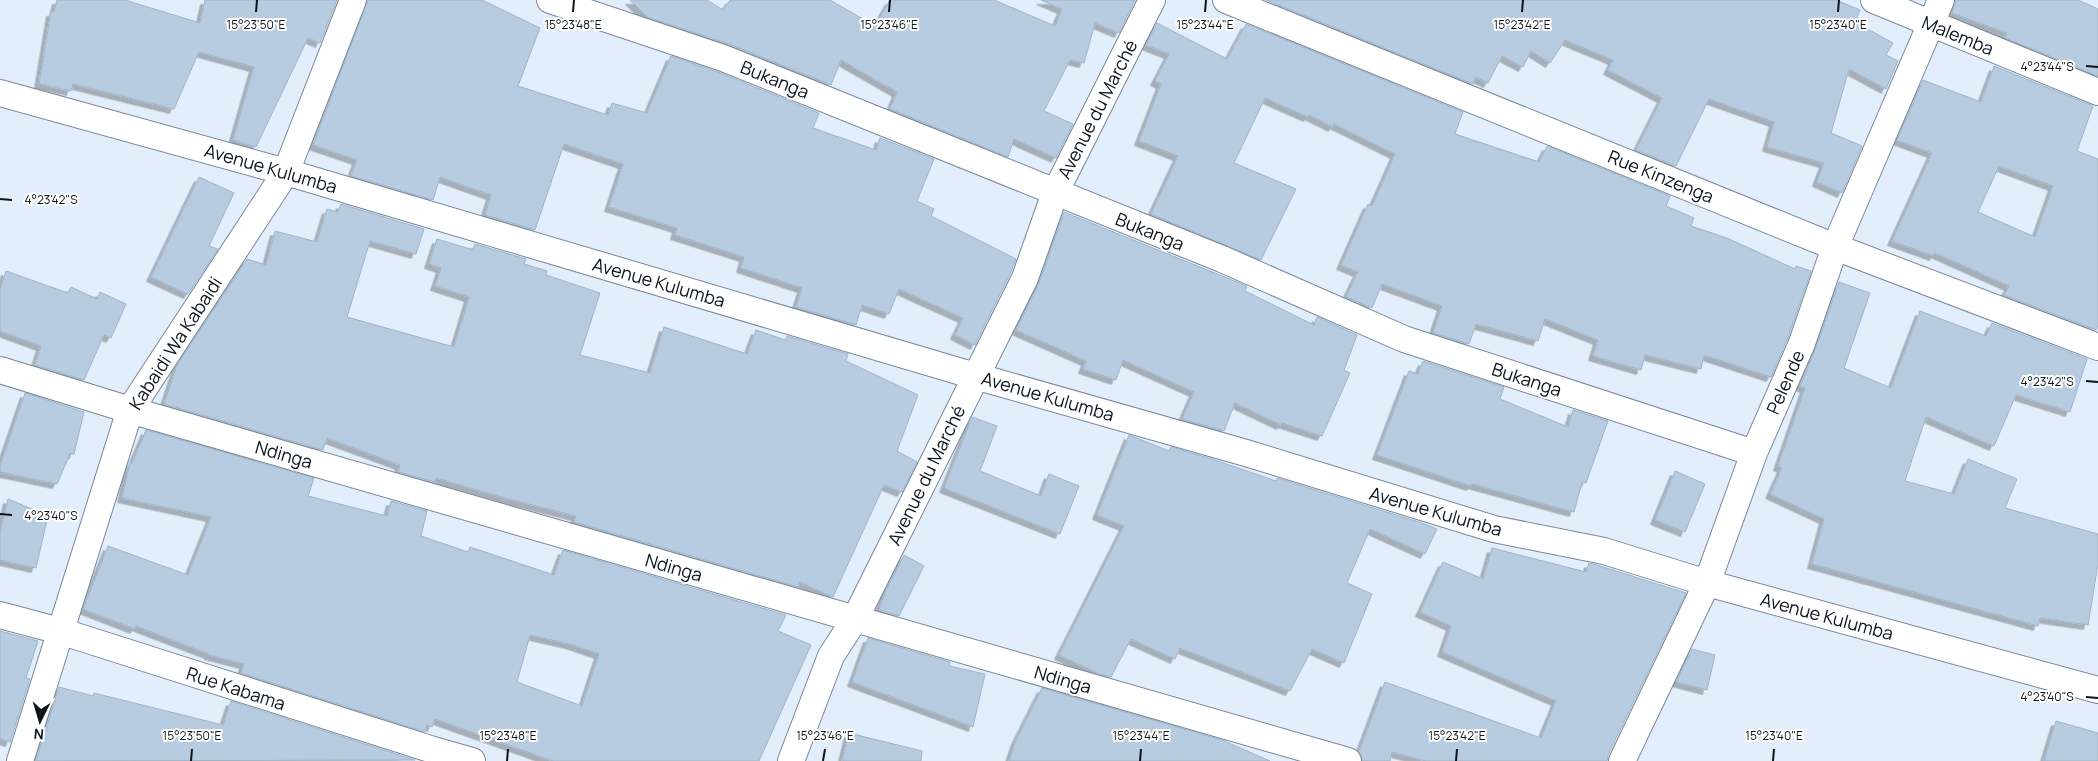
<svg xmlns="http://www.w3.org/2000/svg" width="2098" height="761" font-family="Manrope,sans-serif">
	<defs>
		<filter id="shadow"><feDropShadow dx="-4.5" dy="4.5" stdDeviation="0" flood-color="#0004"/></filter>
	</defs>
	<rect width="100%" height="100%" fill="#e2eefb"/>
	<path fill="#b7cce0" stroke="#a0b4c8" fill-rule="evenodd" filter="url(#shadow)" d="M57,0H125L200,23L205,0H337L320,43L308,38L256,147L233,140L254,67L199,52L174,109L73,84L71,91L39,84L51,12H54Z
		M368,0H482L540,28L518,86L608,115L612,103L647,113L671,56L718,72L819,113L813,128L876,150L880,138L934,159L917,201L934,209L931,216L1016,259L1011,272L975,345L955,335L963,318L899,289L889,314L862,305L856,325L796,307L802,288L741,268L744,257L675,235L677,228L609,207L623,164L564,144L535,230L485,215L491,195L440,177L433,200L351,176L357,160L313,145Z
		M630,0H707L723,10L730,0H830L875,26L890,0H994L1055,26L1062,9L1041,0H1135L1119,33L1095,23L1084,63L1070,60L1044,111L1073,124L1056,158L1014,139L1008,157L890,109L897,92L841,60L831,85L729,44L647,17Z
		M1266,0H1836L1860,10L1855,22L1893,43L1886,55L1898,61L1886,89L1849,69L1831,133L1862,146L1842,193L1817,182L1824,163L1767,147L1774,122L1709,99L1676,166L1636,150L1662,98L1608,70L1613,60L1565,40L1550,63L1531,51L1523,67L1502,56L1488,83L1475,77L1473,84Z
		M1956,0H2078L2098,9V76L2005,38L2007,33L1952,13Z
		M1157,23L1227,59L1246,24L1463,112L1455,134L1539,162L1547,146L1670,196L1666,206L1694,218L1691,226L1727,238L1795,269L1796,266L1811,271L1788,338L1771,377L1704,355L1701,369L1645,355L1641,370L1593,356L1598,340L1545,319L1538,341L1476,324L1469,344L1433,333L1442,306L1382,284L1372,308L1346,297L1358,272L1341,265L1368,204L1372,206L1395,154L1334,124L1333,127L1309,115L1308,117L1265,98L1234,163L1296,189L1261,260L1151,214L1178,156L1139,141L1161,84L1155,81L1169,54L1146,45Z
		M1994,66L2093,106L2077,151L2098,159V325L2096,330L2004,295L2009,286L1935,253L1934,256L1892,241L1932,153L1897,140L1923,80L1981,102ZM1999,166L2053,186L2035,237L1978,212Z
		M199,177L234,193L209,246L218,249L188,294L151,277Z
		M341,204L424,229L416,254L370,241L347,317L454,347L469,297L435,286L441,268L429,264L437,239L473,250L475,244L526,259L524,264L547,271L546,275L600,293L580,355L650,373L664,327L747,354L756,330L785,340L787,336L848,354L846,361L918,395L897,451L917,462L902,492L884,485L833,597L800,582L798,587L574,522L576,516L501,497L436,478L435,482L398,472L400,465L327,438L323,450L164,404L177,365L247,259L266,265L275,231L317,242L327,209L338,212Z
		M1064,212L1247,286L1245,291L1314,325L1317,317L1357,335L1344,370L1350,373L1322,436L1282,423L1281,425L1235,403L1224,431L1182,419L1194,392L1123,360L1116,380L1083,369L1086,361L1016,330L1039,283Z
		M6,271L68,293L71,287L97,299L100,292L126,304L111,338L104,335L84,380L35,365L41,346L0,331V289Z
		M1839,282L1870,293L1844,368L1891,388L1920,311L1986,336L1992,323L2087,359L2070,412L2016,395L1994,446L1926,417L1905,481L1954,494L1968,459L2017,479L2005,508L2098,534V564L2088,625L2040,618L2038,626L1812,564L1824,519L1770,494L1782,468L1778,466L1805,388L1800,386L1816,348Z
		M1423,361L1504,387L1500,399L1568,427L1573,410L1608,421L1586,483L1582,482L1574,512L1472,484L1471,486L1377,455L1409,371L1418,374Z
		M25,393L84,412L74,454H70L57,484L0,472V466Z
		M972,417L997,426L980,471L1041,496L1049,474L1079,486L1060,534L944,488Z
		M146,430L314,478L308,496L387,516L391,501L427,511L421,536L468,552L470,547L554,575L563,550L786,615L778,631L811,645L759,761H553L435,719L432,727L427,725L425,732L241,673L244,664L209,655V654L136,626L135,629L83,609L108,546L188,575L211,517L122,498L130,462L132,463ZM530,635L570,644L599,654L582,706L517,682Z
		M1129,435L1169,451L1171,447L1212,459L1276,481L1277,478L1422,523L1437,529L1425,554L1370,529L1347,583L1372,594L1344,663L1312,649L1290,691L1180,648L1175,659L1131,639L1111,677L1099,674L1059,655L1124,526L1097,515Z
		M1675,471L1705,484L1685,532L1655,520Z
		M8,499L44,514L42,519L47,520L36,568L0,560V533Z
		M1492,548L1586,572L1589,563L1600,566L1686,593L1608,755L1607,761H1426L1392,752L1390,761H1363L1359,752L1385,682L1541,738L1556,701L1442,652L1451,626L1420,612L1443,562L1483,579Z
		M904,555L924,566L899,616L879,610L886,590Z
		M0,631L38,641L26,678L30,679L10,742L0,739Z
		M868,638L950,662L949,666L985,674L973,727L852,682Z
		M1692,649L1715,655L1707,690L1676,682Z
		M59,687L93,696L94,693L223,725L231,701L415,760L36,761Z
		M1042,688L1222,740L1270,761H1009L1016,740Z
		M2056,721L2098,733V761H2044Z
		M849,733L922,751L921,761H842Z"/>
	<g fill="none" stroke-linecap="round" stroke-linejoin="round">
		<g stroke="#76899b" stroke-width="28">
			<path id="minor" d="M550,0L723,58L1222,259L1404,339L1754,453
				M1226,0L1835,247L2098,347
				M1874,0L2098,92
				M0,93L286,172L975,376L1246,453L1494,529L1604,551L1707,583L2098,690
				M0,370L130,410L1348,761
				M0,615L60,631L430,749L472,761
				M20,761L130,410L286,172L353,0
				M791,761L831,656L855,619L1025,278L1055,193L1152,0
				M1622,761L1707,583L1754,453L1802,343L1835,247L1941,0"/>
		</g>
		<use href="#minor" stroke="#fff" stroke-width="26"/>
	</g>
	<path fill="none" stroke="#0d141b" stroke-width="2" d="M256,12L257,0M573,12L574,0M889,12L890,0M1205,12L1206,0M1522,12L1523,0M1838,12L1839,0M2086,66L2098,67M0,199L12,200M2086,381L2098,382M0,514L12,515M2086,697L2098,698M191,761L192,749M507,761L508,749M823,761L825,749M1140,761L1141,749M1456,761L1457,749M1773,761L1774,749"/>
	<g text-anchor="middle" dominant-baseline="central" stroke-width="4" stroke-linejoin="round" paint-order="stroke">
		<g font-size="18" fill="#0d141b" stroke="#fff">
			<text transform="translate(1958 35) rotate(22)">Malemba</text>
			<text transform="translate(775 79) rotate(22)">Bukanga</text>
			<text transform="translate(1097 109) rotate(-63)">Avenue du Marché</text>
			<text transform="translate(271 168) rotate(16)">Avenue Kulumba</text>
			<text transform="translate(1661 176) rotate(22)">Rue Kinzenga</text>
			<text transform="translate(1150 231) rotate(22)">Bukanga</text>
			<text transform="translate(659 282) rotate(16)">Avenue Kulumba</text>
			<text transform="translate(175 343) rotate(-57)">Kabaidi Wa Kabaidi</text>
			<text transform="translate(1527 379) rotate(18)">Bukanga</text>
			<text transform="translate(1785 382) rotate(-66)">Pelende</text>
			<text transform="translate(1048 396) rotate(16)">Avenue Kulumba</text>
			<text transform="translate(284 454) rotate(16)">Ndinga</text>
			<text transform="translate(926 475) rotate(-64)">Avenue du Marché</text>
			<text transform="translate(1436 511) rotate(16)">Avenue Kulumba</text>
			<text transform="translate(674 567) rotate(16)">Ndinga</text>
			<text transform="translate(1827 616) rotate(15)">Avenue Kulumba</text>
			<text transform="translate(1063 679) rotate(16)">Ndinga</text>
			<text transform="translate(236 688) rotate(18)">Rue Kabama</text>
		</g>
	</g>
	<g font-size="12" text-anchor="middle" fill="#0d141b" stroke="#fff" stroke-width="4" stroke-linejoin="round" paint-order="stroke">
		<text x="889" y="29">15°23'46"E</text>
		<text x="1205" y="29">15°23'44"E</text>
		<text x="256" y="29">15°23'50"E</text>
		<text x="573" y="29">15°23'48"E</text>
		<text x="1522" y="29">15°23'42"E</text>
		<text x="1838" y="29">15°23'40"E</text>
		<text x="2047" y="71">4°23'44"S</text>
		<text x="51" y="204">4°23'42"S</text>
		<text x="2047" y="386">4°23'42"S</text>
		<text x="51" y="520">4°23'40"S</text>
		<text x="2047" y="701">4°23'40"S</text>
		<text x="192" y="740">15°23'50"E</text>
		<text x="508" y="740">15°23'48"E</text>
		<text x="825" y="740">15°23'46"E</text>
		<text x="1141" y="740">15°23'44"E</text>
		<text x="1457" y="740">15°23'42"E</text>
		<text x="1774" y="740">15°23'40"E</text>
	</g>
	<g transform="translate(40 721) rotate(185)" stroke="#ffffff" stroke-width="4" paint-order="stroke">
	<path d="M0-4L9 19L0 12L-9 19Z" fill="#0d141b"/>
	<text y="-8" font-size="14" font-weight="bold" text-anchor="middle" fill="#0d141b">N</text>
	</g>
</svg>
